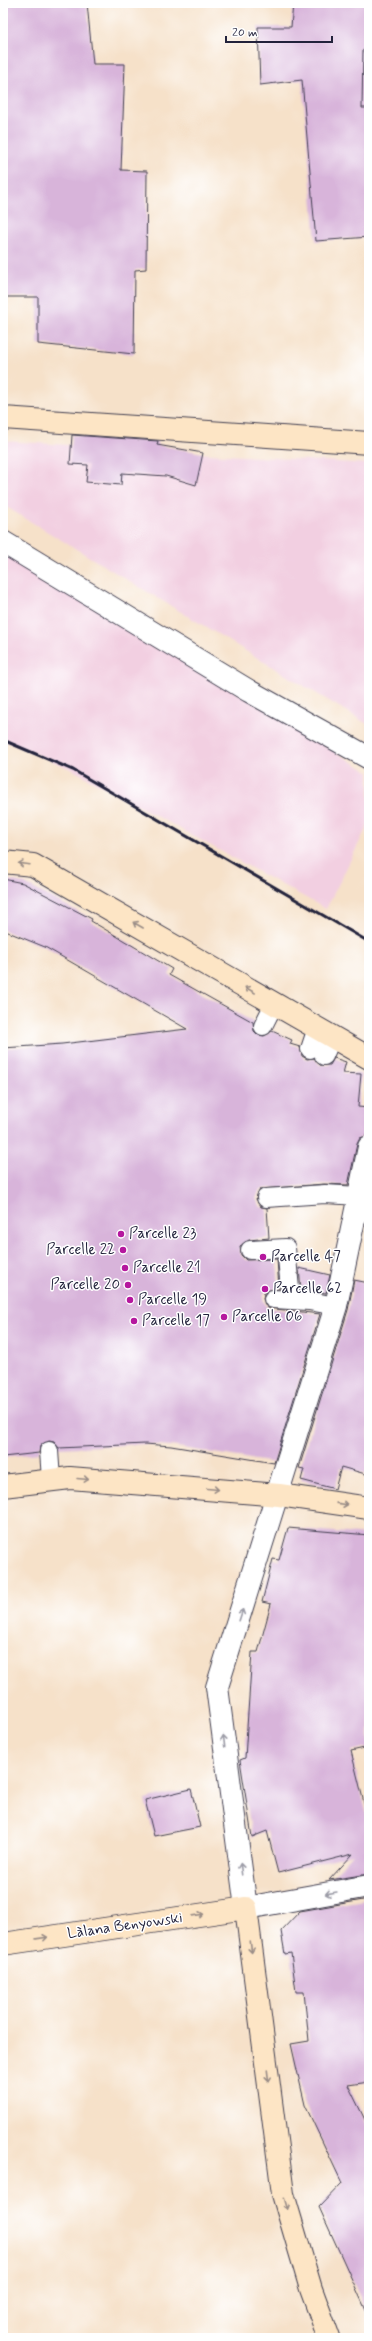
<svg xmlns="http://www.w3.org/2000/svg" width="372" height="2341" font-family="Mynerve,sans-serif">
	<rect width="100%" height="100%" fill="#fff"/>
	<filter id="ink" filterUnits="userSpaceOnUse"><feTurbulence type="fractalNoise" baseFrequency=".025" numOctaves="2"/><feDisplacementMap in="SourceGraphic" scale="8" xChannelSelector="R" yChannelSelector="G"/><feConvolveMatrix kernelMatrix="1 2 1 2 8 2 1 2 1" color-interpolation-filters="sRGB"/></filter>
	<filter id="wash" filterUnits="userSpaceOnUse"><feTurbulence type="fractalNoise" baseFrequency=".012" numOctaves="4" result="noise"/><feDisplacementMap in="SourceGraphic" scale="16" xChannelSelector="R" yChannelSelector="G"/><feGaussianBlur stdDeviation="0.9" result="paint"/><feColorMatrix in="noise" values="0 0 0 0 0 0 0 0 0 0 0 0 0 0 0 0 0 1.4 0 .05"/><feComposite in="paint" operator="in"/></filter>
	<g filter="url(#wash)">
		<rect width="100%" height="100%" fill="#f6e1c9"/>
		<path fill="#f2cfe1" d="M3,441L369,464V725L3,505Z
			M3,551L369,772V823L326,909L73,770L3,740Z"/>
		<g id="blocks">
			<path fill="#d8b4da" d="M3,3H87L93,64H125L121,170L147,171L146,269L135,270L134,354L38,344V297H3Z
				M293,3H369V51L363,50L362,108H369V237L316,241L302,80L260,85L258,27H291Z
				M72,435L158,441L157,445L203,453L196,485L166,476L122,473L121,485L86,482L88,465L70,464Z
				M3,879L23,883L92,919L91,921L172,969L169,975L253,1022L254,1031L258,1035L264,1036L272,1031L292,1040L290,1044L300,1047L302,1056L307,1059L314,1058L320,1065H330L334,1058L346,1062L343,1073L361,1074L358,1107L369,1108V1135L360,1138L357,1144L348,1185L324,1184L260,1189L256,1199L261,1207L267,1208L269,1238L249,1240L240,1246L241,1255L246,1260L277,1259L279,1289L269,1290L264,1293L263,1299L267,1308L320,1314L274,1463L171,1446L145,1444L59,1448L54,1442L49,1441L40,1446L39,1453L3,1457V1048L62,1044L187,1029L45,947L3,930Z
				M299,1268L330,1275L326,1293L301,1290Z
				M354,1280L369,1283V1475L341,1467L335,1489L301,1480L304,1469L299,1468L348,1310Z
				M288,1528L369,1535V1747L351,1751L369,1823V1874L329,1880L353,1854L278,1873L267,1831L252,1837L240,1760L245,1758L252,1652H258L271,1604L262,1602L273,1559L279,1560Z
				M191,1789L200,1827L154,1836L145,1800Z
				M369,1899V2082L348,2085L369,2128V2317L319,2207L342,2183L305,2105L291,2044L309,2041L304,1992H296L291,1953L285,1954L281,1931L300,1911Z"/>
		</g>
	</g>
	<g filter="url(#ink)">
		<use href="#blocks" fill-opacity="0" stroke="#423f50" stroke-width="1"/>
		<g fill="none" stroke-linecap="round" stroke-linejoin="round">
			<g stroke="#423f50" stroke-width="20">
				<path id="lane" d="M263,1026L274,1004
					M310,1049L317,1028
					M324,1056L332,1037
					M266,1198L325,1194L359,1196
					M250,1250L286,1248L291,1299
					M273,1299L309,1301L336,1306
					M49,1451L51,1479"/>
			</g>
			<g stroke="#423f50" stroke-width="24">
				<path id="street" d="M3,542L249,691L369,758
					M369,1147L336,1306L217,1687L246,1908L369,1886"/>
			</g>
			<g stroke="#423f50" stroke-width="24">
				<path id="secondary" d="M3,418L369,443
					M3,862L33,865L369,1058
					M3,1486L70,1478L279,1495L369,1508
					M3,1944L246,1908L283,2194L311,2289L329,2338"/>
			</g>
			<use href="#lane" stroke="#fff" stroke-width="18"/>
			<use href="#street" stroke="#fff" stroke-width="22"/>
			<use href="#secondary" stroke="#fde5c5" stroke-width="22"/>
			<path stroke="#22223b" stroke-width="3" d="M3,740L73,770L369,942"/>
		</g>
		<defs><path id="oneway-shaft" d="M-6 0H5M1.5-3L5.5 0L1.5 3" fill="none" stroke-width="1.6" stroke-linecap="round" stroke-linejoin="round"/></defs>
		<g stroke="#9a8d87">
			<use href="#oneway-shaft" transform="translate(24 864) rotate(-173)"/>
			<use href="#oneway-shaft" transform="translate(138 925) rotate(-150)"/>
			<use href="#oneway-shaft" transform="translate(250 990) rotate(-150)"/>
			<use href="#oneway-shaft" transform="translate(83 1479) rotate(5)"/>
			<use href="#oneway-shaft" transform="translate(213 1489) rotate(5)"/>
			<use href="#oneway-shaft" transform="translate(342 1504) rotate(8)"/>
			<use href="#oneway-shaft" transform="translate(198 1915) rotate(-8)"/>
			<use href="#oneway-shaft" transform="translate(42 1938) rotate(-8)"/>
			<use href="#oneway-shaft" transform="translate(251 1947) rotate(83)"/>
			<use href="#oneway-shaft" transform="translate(268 2076) rotate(83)"/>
			<use href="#oneway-shaft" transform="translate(286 2204) rotate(74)"/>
		</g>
		<g stroke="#9c9ca7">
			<use href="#oneway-shaft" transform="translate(241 1615) rotate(-72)"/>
			<use href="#oneway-shaft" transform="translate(224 1741) rotate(-97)"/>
			<use href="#oneway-shaft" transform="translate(241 1869) rotate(-97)"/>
			<use href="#oneway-shaft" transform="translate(331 1893) rotate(170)"/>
		</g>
	</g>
	<g fill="#b5179e" stroke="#fff" stroke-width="1.5">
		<circle cx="121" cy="1234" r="4"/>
		<circle cx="123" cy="1250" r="4"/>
		<circle cx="263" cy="1257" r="4"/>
		<circle cx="125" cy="1268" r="4"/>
		<circle cx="128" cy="1285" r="4"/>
		<circle cx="265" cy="1289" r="4"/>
		<circle cx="130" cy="1300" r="4"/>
		<circle cx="224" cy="1317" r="4"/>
		<circle cx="134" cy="1321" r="4"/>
	</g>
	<g text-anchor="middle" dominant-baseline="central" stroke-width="3" stroke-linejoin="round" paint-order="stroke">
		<g font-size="15" fill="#22223b" stroke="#fff" text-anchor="start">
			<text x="129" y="1234">Parcelle 23</text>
			<text x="115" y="1250" text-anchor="end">Parcelle 22</text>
			<text x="271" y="1257">Parcelle 47</text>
			<text x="133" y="1268">Parcelle 21</text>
			<text x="120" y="1285" text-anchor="end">Parcelle 20</text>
			<text x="273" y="1289">Parcelle 62</text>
			<text x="138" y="1300">Parcelle 19</text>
			<text x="232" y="1317">Parcelle 06</text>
			<text x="142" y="1321">Parcelle 17</text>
		</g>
		<g font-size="15" fill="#22223b" stroke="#fff">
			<text transform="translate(125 1926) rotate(-8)">Làlana Benyowski</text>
		</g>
	</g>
	<rect width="372" height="2341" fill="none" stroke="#fff" stroke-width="16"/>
	<path d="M226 36v6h106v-6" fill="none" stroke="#22223b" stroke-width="2"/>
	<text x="232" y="36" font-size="12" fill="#22223b" stroke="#ffffff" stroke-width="3" paint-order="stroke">20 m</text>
</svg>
